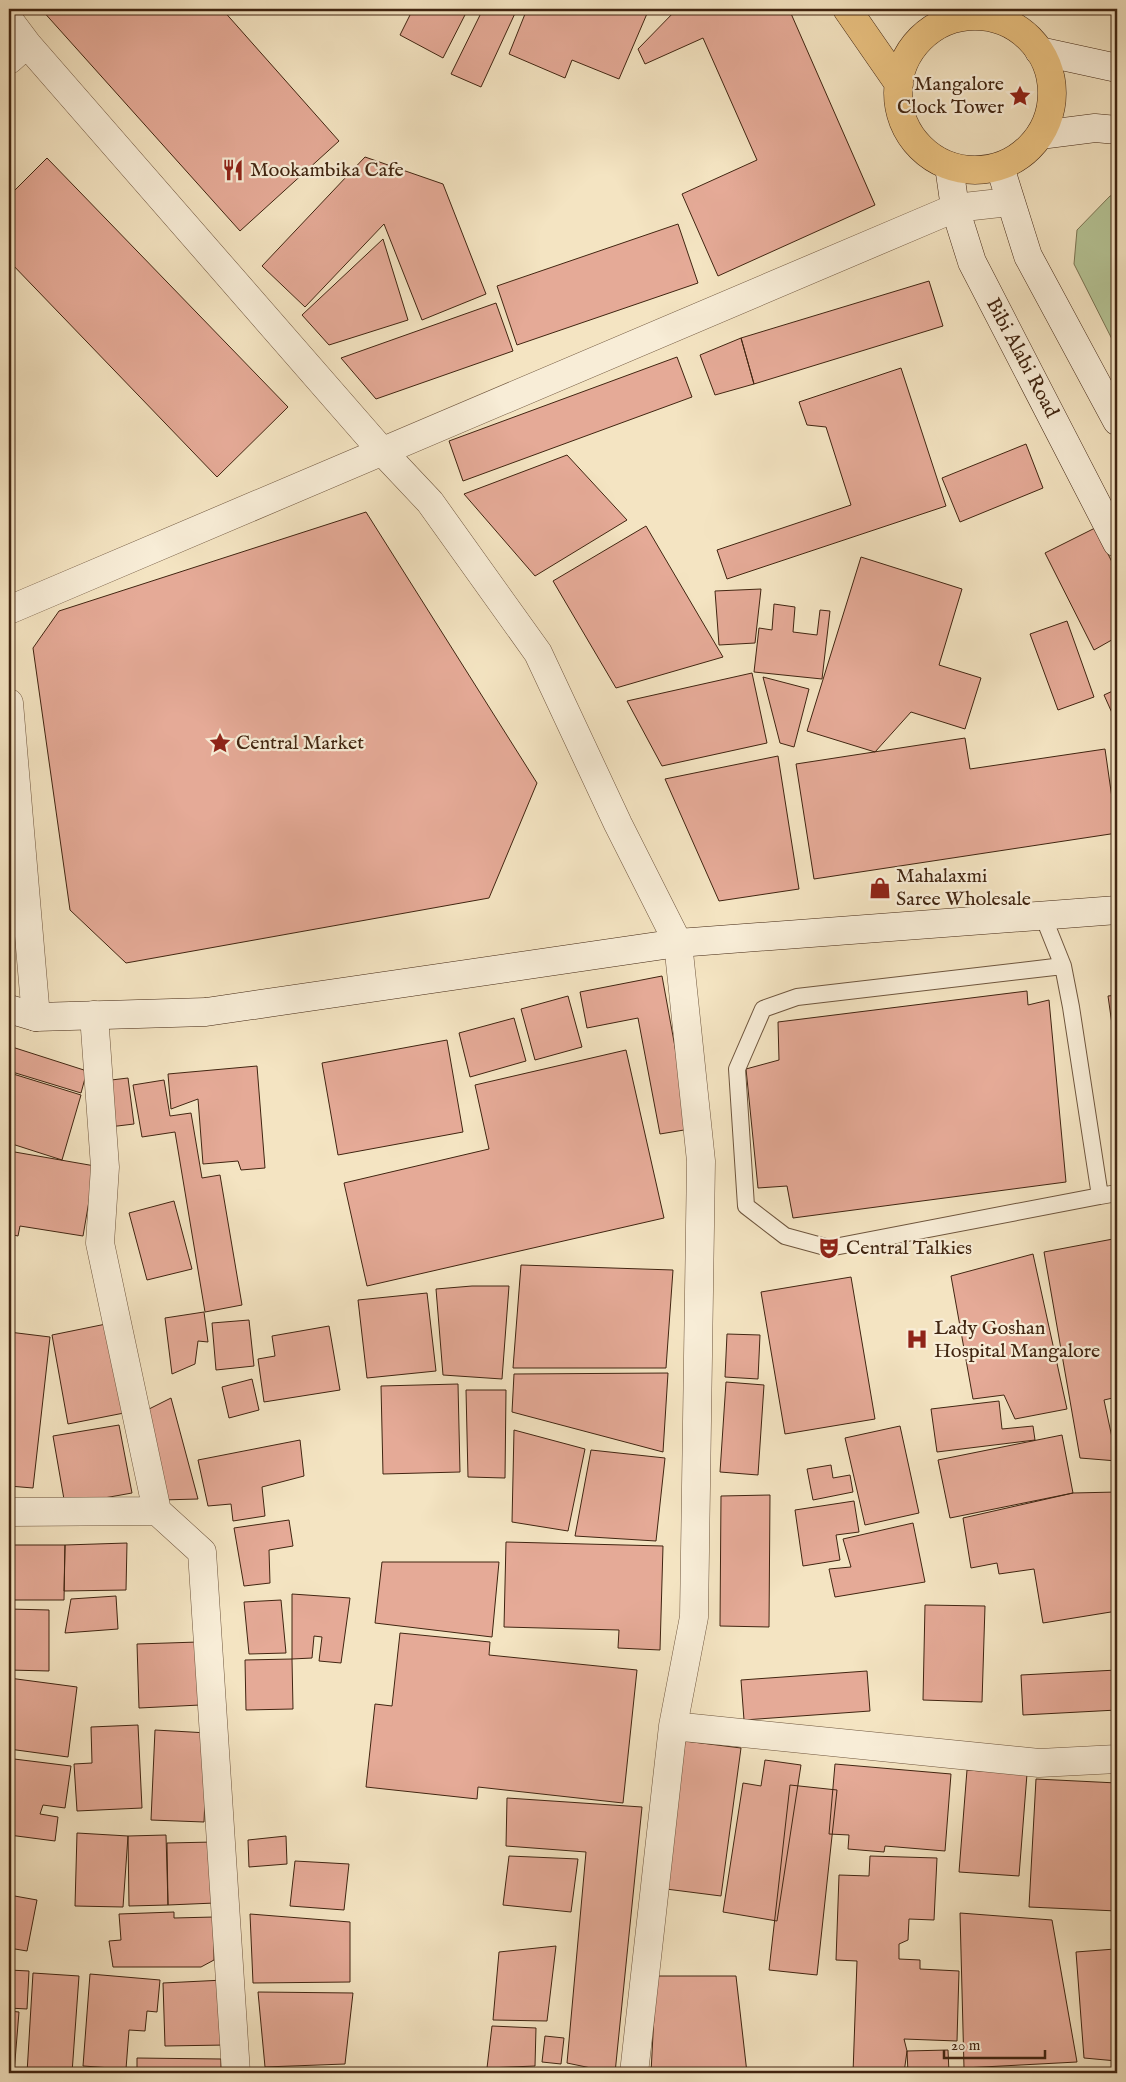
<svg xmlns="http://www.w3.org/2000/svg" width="1126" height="2082" font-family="'IM FELL English',serif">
	<rect width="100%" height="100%" fill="#f4e4c2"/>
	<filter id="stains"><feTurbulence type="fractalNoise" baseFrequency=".004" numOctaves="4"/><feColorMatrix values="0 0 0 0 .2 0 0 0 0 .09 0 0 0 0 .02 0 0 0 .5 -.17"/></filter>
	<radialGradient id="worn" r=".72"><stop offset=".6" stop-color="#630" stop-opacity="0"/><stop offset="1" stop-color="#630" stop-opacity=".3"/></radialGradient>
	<path fill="#b6c597" stroke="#7c7554" d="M1117,194V349L1074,264L1077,230L1110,196Z"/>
	<path fill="#e5aa97" stroke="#412511" d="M41,9H222L339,141L240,231Z
		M413,9H468L443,58L400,35Z
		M483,9H517L481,87L451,74Z
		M527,9H649L619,79L572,60L565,78L509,54Z
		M677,9H789L875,205L718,276L682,194L757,160L703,38L645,64L638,49Z
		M365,157L443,184L486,294L422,320L384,224L305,307L262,266Z
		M47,158L288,407L217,477L9,261V196Z
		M678,224L698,283L517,345L497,286Z
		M383,239L408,320L329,345L302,315Z
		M929,281L943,326L754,384L741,338Z
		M496,303L513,351L376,399L341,358Z
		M741,338L754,384L715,395L700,355Z
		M677,357L692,397L463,481L449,441Z
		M901,368L946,506L727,579L717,550L851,505L826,427L807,425L799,402Z
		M1026,444L1043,488L960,522L942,478Z
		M567,455L627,520L535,576L464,494Z
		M366,512L537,783L489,898L126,963L70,910L33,648L59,611Z
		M646,526L723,657L616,688L553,581Z
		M1095,528L1117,572V637L1094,650L1045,553Z
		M861,557L962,589L939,665L981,678L965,729L911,712L875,752L807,731Z
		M761,589L755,643L719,645L715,591Z
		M774,604L795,607L793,632L817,635L820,610L830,611L822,679L754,672L759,628L772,630Z
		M1067,621L1094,697L1058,710L1030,634Z
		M752,673L767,743L662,766L627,701Z
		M763,677L809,689L794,747L780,743Z
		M1117,689V724L1104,695Z
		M965,738L970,769L1105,749L1117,833L814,879L796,764Z
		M778,756L799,889L719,901L665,779Z
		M662,976L690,1129L660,1134L638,1018L587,1028L580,992Z
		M1027,991L1028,1005L1049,1000L1066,1182L793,1218L787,1186L758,1188L746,1069L779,1060L778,1022Z
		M1117,995V1060L1108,996Z
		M568,996L582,1047L535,1060L521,1009Z
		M514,1018L526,1061L470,1077L459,1033Z
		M447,1040L463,1132L338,1155L322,1063Z
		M9,1046L87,1071L81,1093L9,1071Z
		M626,1050L664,1218L367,1286L344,1183L489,1149L475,1085Z
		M257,1066L265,1168L241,1170L238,1161L203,1164L198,1099L171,1109L168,1074Z
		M10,1073L81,1095L62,1160L9,1143Z
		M128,1078L134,1124L109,1127L103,1081Z
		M164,1080L170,1116L191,1113L202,1178L220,1175L242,1305L205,1312L175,1132L142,1137L133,1085Z
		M9,1151L95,1166L83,1236L20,1226L18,1236L9,1234Z
		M174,1201L192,1269L147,1280L129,1213Z
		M1113,1239L1117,1262V1397L1104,1400L1117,1461L1080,1458L1044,1252Z
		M1033,1254L1067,1409L1015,1419L1004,1395L973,1399L951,1276Z
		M521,1265L673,1270L666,1368H513Z
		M851,1277L875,1419L785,1434L761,1292Z
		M472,1286H509L502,1379L443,1375L436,1289Z
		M427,1293L436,1371L367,1378L358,1300Z
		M204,1312L208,1342L198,1341L195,1364L172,1374L165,1318Z
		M249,1320L254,1366L216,1370L212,1323Z
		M106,1324L124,1413L68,1424L52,1335Z
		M329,1326L340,1390L264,1402L258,1359L275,1356L272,1336Z
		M9,1332L50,1337L33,1488L9,1486Z
		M727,1334L760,1335L758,1379L725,1377Z
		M668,1373L663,1452L512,1412L514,1374Z
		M252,1379L259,1410L229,1418L222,1387Z
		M726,1382L764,1385L758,1475L720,1472Z
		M458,1384L460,1472L383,1474L381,1386Z
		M466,1390H506L505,1478L468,1477Z
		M171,1398L198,1499L161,1500L143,1412Z
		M999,1401L1002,1429L1033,1426L1035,1440L937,1452L931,1409Z
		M119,1425L132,1493L65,1505L53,1436Z
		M900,1426L919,1513L865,1525L845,1438Z
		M514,1430L585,1449L568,1531L512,1522Z
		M1062,1435L1073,1493L950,1518L938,1460Z
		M300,1440L304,1476L262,1487L265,1516L233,1521L231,1504L208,1506L198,1460Z
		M591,1450L665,1458L656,1541L575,1536Z
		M831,1465L833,1478L850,1475L853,1492L813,1500L807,1469Z
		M1117,1492V1586L1113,1587L1117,1611L1043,1623L1034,1569L999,1574L997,1563L971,1568L963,1518L1073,1493Z
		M770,1495L769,1627L720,1626L721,1496Z
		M854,1501L859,1532L836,1535L840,1560L803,1566L795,1510Z
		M289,1520L293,1546L269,1550L270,1583L244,1586L234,1528Z
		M913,1523L925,1582L835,1597L829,1569L851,1567L843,1539Z
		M506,1542L663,1546L660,1650L618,1648L619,1630L504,1627Z
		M127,1543L126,1590L64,1591L65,1545Z
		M9,1545H65L64,1600H9Z
		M382,1562H499L492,1637L375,1623Z
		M292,1594L350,1598L341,1663L319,1661L322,1637L314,1636L312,1658L292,1659Z
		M116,1596L118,1629L65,1633L71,1599Z
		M281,1600L286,1653L249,1654L244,1602Z
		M925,1605L985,1606L982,1702L923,1700Z
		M9,1609L49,1610V1671L9,1670Z
		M400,1633L490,1642L489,1655L637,1670L623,1803L478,1787L477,1799L366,1787L375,1704L392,1706Z
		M198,1642L200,1705L139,1708L137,1644Z
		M292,1659L293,1709L246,1710L245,1660Z
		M1117,1670V1710L1023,1715L1021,1675Z
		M867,1671L870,1711L744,1720L741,1680Z
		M9,1678L77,1687L68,1757L9,1749Z
		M138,1725L142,1808L77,1811L74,1764L92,1763L91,1727Z
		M155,1730L208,1733L204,1822L151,1820Z
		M685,1741L741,1748L721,1896L666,1889Z
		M14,1759L71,1766L65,1808L43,1805L40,1814L58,1817L55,1841L9,1835V1804Z
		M765,1760L801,1765L777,1921L723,1912L743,1783L761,1786Z
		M835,1764L951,1774L945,1851L885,1846L884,1852L848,1849L849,1835L829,1834Z
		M967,1770L1027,1774L1019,1876L959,1872Z
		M1036,1779L1117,1783V1911L1029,1907Z
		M790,1785L837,1790L817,1975L769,1970Z
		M507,1798L642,1807L615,2073L567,2063L586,1852L506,1846Z
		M77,1833L128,1836L123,1907L75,1906Z
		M166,1835L168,1905L129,1906L128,1836Z
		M286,1836L287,1864L249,1867L248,1840Z
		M214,1842L215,1903L168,1905L167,1843Z
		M509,1856L578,1859L571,1912L503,1905Z
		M870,1856L937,1858L934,1920L909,1919L908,1940L899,1944V1959L920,1960V1969L959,1971L957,2041L904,2039L907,2051L904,2073H853L857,1961L836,1960L839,1875L869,1876Z
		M295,1861L349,1864L344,1910L290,1906Z
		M9,1895L37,1900L27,1951L9,1948Z
		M174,1912V1918L214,1917V1960L201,1967H113L109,1941L121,1940L119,1914Z
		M960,1913L1052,1920L1077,2062L964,2068Z
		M250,1914L350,1922V1982L253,1983Z
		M556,1946L547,2021L493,2020L499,1952Z
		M1115,1949L1117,2061L1084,2058L1076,1952Z
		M9,1970L29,1971L27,2009L9,2008Z
		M33,1973L79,1976L72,2073H27Z
		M90,1974L160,1980L157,2012L147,2011L145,2031L129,2030L126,2069L83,2066Z
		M656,1976H736L747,2073H651Z
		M224,1980L226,2045L165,2046L163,1983Z
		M258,1992L353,1993L345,2064L265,2067Z
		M9,2011L19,2012L14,2073H9Z
		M492,2026L536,2028L535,2066L487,2068Z
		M545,2036L564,2038L561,2064L542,2062Z
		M948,2050L949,2073H908L907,2051Z
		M137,2058L221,2059V2073H137Z"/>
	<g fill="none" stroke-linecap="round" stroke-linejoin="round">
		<g stroke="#6e553d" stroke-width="18">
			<path id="lane" d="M967,17L970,9
				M1043,916L1063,966L1071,1007L1100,1196L829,1248L785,1236L746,1206L737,1069L763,1009L797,997L1063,966
				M1100,1196L1117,1193"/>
		</g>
		<g stroke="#6e553d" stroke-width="29">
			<path id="street" d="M9,20L27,44L381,450L430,502L538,653L618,824L678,943L701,1161L694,1617L673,1726L634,2073
				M9,60L27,44
				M9,610L955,208L1009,202
				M9,703L36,1017
				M94,1015L105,1167L100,1243L157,1511
				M9,1512L157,1511L202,1552L236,2073
				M673,1726L1039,1763L1117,1759"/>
		</g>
		<g stroke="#412511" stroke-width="29">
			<path id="secondary" d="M1039,51L1117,68
				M1040,135L1095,128L1117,130
				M949,166L955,208L972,262L1117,543
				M1000,167L1028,256L1117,421
				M9,1009L36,1017L206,1012L678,943L1117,910"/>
		</g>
		<g stroke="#412511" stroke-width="29">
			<path id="primary" d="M847,9L899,84
				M898 93a77 77 0 1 1 154 0a77 77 0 1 1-154 0Z"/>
		</g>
		<use href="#lane" stroke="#f8edd7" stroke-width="16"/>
		<use href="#street" stroke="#f8edd7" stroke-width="28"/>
		<use href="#secondary" stroke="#f8edd7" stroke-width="28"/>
		<use href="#primary" stroke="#eac281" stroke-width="28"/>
	</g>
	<defs>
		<g id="sight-bare" transform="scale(1.725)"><path d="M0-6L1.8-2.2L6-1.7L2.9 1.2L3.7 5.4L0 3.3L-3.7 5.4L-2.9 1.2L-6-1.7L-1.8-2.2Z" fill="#8f2418" stroke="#f8edd7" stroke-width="2.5" paint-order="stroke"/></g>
		<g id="restaurant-bare" transform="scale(1.725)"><path d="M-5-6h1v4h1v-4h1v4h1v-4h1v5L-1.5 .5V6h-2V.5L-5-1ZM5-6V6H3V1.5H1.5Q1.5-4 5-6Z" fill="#8f2418" stroke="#f8edd7" stroke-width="2.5" paint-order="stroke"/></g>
		<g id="shop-bare" transform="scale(1.725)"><path d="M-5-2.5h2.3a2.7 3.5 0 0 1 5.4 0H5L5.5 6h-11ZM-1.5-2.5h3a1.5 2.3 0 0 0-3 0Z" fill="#8f2418" stroke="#f8edd7" stroke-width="2.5" paint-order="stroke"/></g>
		<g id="theatre-bare" transform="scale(1.725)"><path d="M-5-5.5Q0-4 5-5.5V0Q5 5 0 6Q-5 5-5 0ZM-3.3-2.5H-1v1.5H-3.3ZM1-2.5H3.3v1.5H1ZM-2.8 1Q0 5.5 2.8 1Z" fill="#8f2418" stroke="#f8edd7" stroke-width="2.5" paint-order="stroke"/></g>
		<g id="hospital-bare" transform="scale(1.725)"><path d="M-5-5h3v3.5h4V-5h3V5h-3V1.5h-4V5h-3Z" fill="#8f2418" stroke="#f8edd7" stroke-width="2.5" paint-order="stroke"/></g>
	</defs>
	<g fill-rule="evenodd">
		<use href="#sight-bare" x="1020" y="96"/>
		<use href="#restaurant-bare" x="233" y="170"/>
		<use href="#sight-bare" x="220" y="743"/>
		<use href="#shop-bare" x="880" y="888"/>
		<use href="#theatre-bare" x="829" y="1248"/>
		<use href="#hospital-bare" x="917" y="1339"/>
	</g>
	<g text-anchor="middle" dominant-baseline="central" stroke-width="4.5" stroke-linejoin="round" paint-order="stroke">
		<g font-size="20" fill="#412511" stroke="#f8edd7" text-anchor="start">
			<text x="1004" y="84" text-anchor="end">Mangalore<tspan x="1004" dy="23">Clock Tower</tspan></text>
			<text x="250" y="170">Mookambika Cafe</text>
			<text x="236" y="743">Central Market</text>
			<text x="896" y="876">Mahalaxmi<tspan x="896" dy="23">Saree Wholesale</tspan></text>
			<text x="846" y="1248">Central Talkies</text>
			<text x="934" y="1328">Lady Goshan<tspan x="934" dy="23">Hospital Mangalore</tspan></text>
		</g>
		<g font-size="20" fill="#412511" stroke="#f8edd7">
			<text transform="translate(1022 358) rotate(62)">Bibi Alabi Road</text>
		</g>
	</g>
	<rect width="1126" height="2082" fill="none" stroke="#f4e4c2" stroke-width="30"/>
	<rect x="10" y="10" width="1106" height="2062" fill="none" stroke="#412511" stroke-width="2.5"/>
	<rect x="15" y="15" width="1096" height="2052" fill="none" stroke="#412511"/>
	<path d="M944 2050v8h101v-8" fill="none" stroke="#412511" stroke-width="2.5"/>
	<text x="951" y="2050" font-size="15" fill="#412511" stroke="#f8edd7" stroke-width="4" paint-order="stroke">20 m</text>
	<rect width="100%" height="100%" filter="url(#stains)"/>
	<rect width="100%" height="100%" fill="url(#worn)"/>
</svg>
